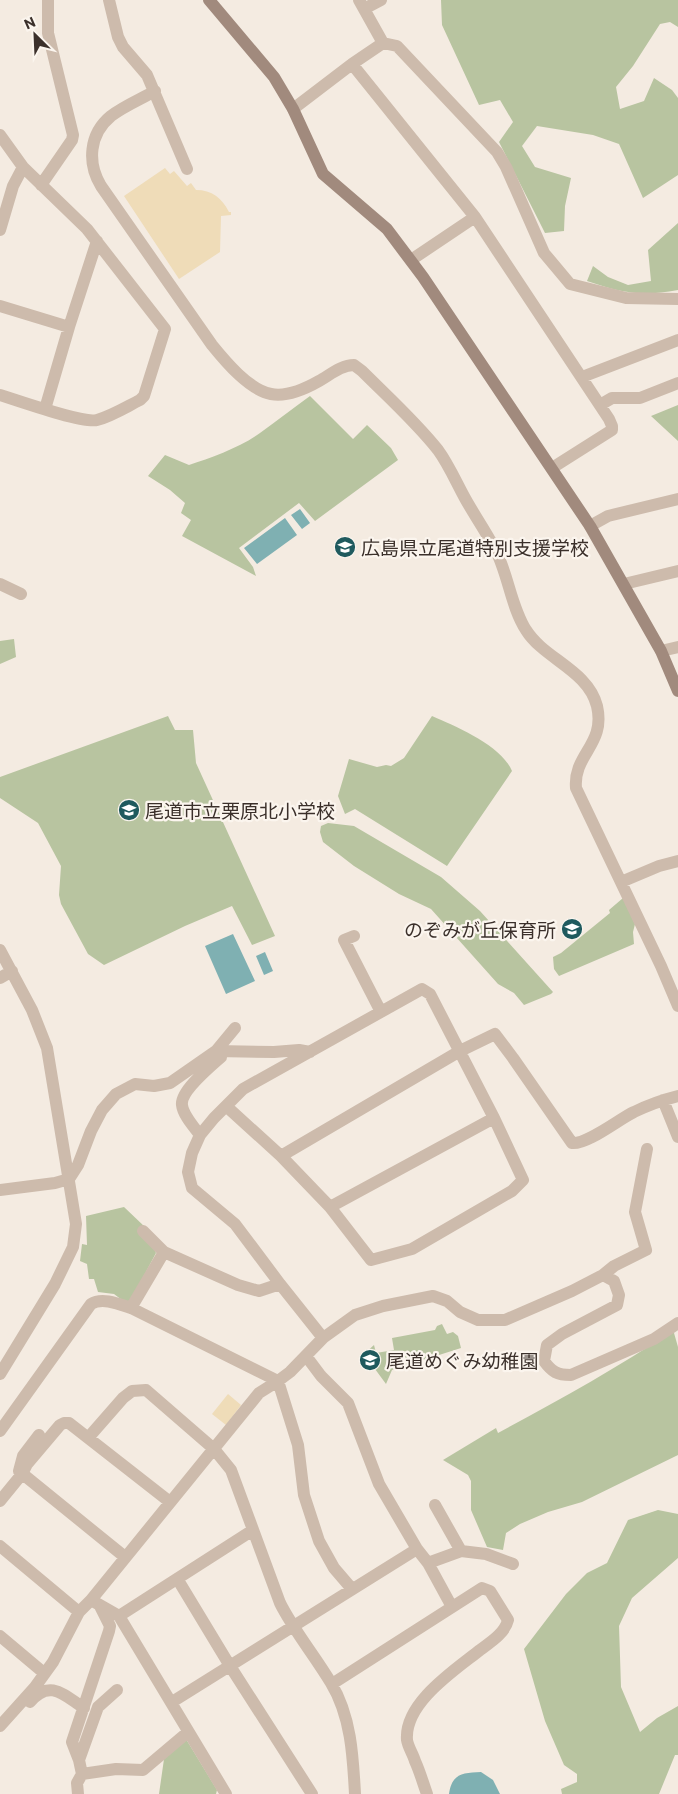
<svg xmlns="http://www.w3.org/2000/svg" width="678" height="1794" font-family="Commissioner,'Noto Sans JP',sans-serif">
	<rect width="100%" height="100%" fill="#f4ebe1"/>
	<path fill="#b8c4a0" d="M441,0H678V27L670,22L660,24L633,66L616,87L620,109L644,101L654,78L672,90L678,98V175L643,198L619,144L593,135L537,126L522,146L535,167L571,178L565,206L564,231L545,233L499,142L513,122L500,100L479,105L442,25Z
		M678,223V290C641,297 622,293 587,281L593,266L608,277L628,285L651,281L648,250Z
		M310,396L353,439L367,425L391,448L398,460L315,521L299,503L239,548L253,567L256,576L182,536L191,520L181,513L185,503L170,490L148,476L165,455L189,465C211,458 241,447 260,433C277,421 293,408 310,396Z
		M678,405V441L651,416Z
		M14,639L16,657L0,664V641Z
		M168,716L175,730H193L196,763L275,936L252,945L232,906L185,926L104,965L88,954L61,904L59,895L61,866L38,823L0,798V777Z
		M432,716C457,727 501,745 512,771L447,866L355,809L345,814L338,796L349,759L377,767L386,765L391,766L404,758Z
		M328,823L354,826L441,877L480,911L553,992L551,994L524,1005L514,993L498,984L431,909L399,894L354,866L323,842L320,832L321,826Z
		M623,898L635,924L633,932L634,944L559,976L554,969L553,957L561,953L610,913L609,910Z
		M124,1207L145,1227L156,1253L131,1300L126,1303L114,1294L98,1292L94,1279H89L87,1264L80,1261L82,1244L87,1245L86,1216Z
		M442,1324L447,1334L453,1332L458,1336L461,1348L392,1370L386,1384L364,1354L374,1345L376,1353L394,1350L392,1338L435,1330L437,1326Z
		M672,1331L674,1333L678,1347V1455L582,1502L548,1512L520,1524L506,1533L503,1550L487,1547L471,1510V1481L468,1475L443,1460L496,1428L498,1433C557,1401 616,1369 672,1331Z
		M658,1510L678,1514V1558L632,1598L619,1626L621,1687L640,1732L657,1718L678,1706V1755H675L659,1794H562L561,1789L577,1782V1774L564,1765L545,1721L524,1649L566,1594L587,1573L607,1563L628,1520Z
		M186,1739L217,1790L216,1794H159L165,1752Z"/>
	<path fill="#efdcb8" d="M165,168L170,174L174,171L187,186L191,183L196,190C212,190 222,198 229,212H231V215L221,216L220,252L179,279L124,196Z
		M228,1394L241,1405L226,1425L212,1414Z"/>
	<path fill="#7fb0b2" d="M300,509L310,523L302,529L291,515Z
		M285,518L297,535L257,564L244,548Z
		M233,934L255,981L226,994L205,946Z
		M265,952L273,971L264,975L256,956Z
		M481,1772L493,1780L500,1794H449C452,1773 463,1773 481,1772Z"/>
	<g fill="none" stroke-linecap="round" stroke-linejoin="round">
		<path stroke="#cdbbac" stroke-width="12" d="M109,0L118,37L123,47L147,75L187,169
			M359,0L383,43L397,46L497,152L506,167L544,253L570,284L626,298L678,299
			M364,9L381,0
			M352,64L475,217L609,419L612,426V430L552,468
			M155,91C141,99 124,106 111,116C89,134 87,163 101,186L212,345C225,361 249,390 271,394C287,397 305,389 319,381C330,375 341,365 354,365L362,371C387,396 416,422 438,450C449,465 457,484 466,500C475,516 486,532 495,549C508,573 511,607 526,630C544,659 588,670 597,706C606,745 573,754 576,788L661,966L678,1006
			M293,109L352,64L383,43
			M0,135L23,167L87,229L165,329L144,396L140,400C126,407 112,416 97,420C84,424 16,400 0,395
			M41,185L72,140L73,135L48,33V0
			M0,230L13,186L23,167
			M411,260L475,217
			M0,306L69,327
			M582,377L678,340
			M600,405L612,398H640L678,383
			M45,409L69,327L97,241
			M590,526L608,516L678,499
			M0,584L21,594
			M624,584L678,571
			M661,651L678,647
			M621,882L659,866L678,861
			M354,936L344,940L381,1012
			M0,950L32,1010L47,1048L76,1224L73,1247L55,1284L0,1374
			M0,978L12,971
			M216,1051L235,1028
			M663,1100L678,1137
			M226,1106L281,1156L330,1207L371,1260L412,1249L512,1191L523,1180L494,1118L430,994L422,989L243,1089L214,1118L200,1135L192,1153L188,1172L192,1188L235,1224L280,1284L323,1338
			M200,1135C194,1127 183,1115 182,1105C180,1091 211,1066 221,1057L220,1051
			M281,1156L460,1051L495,1034L513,1058L572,1143C587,1145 619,1119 634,1112C648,1105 662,1100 678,1096
			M0,1190L55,1183L69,1179L78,1165L91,1131L102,1110L116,1094L135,1084L154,1086L170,1083L216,1051L274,1052L299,1050L310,1052
			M330,1207L494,1118
			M143,1231L164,1252L238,1285L259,1291L280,1284
			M603,1275L614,1266L646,1250L635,1212L647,1149
			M131,1308L164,1252
			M306,1356L321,1376L348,1403L379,1484L417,1549L428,1563L452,1607
			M0,1431L91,1304C102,1297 119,1304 131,1308L278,1381L290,1372L323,1338L355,1315L383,1306L433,1296L447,1301L460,1312L478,1320H505L572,1291L603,1275L614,1281L619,1295L617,1305L562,1334L547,1345L544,1361C552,1372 557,1375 571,1375L654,1339L678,1323
			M39,1435L23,1456L19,1471L125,1557
			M88,1438L123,1398L132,1391L146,1390L214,1449L231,1470L280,1603C294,1631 315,1656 331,1683C351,1716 353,1756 355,1794
			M0,1501L22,1474L27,1464L60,1425L64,1423H69L170,1502
			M435,1505L461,1551
			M0,1546L79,1612
			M428,1563L461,1551L486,1554L513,1564
			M178,1580L230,1666L312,1794
			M91,1600L119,1616L226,1794
			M119,1616L253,1530
			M0,1636L44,1673
			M332,1684L482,1588L490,1591L508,1620C505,1633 491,1642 480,1650C455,1670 404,1703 407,1740C408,1747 413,1754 415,1761C420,1772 423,1783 427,1794
			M30,1702C50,1678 65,1696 84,1708
			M172,1702L417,1549
			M0,1726L35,1687L53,1662L79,1612L91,1600L259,1393L278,1381L298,1445L304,1495L319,1541L334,1568L352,1589
			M79,1760L72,1742L109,1631L110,1626L100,1606
			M82,1774L116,1769L143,1770L188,1732
			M78,1794L77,1783L82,1774L79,1760L98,1707L117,1690"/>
		<path stroke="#a18a7d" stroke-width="12" d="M209,0L274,77L293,109L323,174L387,229L423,277L590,526L661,651L678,691"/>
	</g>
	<defs>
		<g id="school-disc" transform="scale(1.125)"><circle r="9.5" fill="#1f5a5e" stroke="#fbf5ee"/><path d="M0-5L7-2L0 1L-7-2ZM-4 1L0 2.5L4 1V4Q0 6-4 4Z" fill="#fff"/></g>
	</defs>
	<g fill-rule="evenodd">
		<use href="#school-disc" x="345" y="547"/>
		<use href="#school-disc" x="129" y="810"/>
		<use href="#school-disc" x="572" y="929"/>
		<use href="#school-disc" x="370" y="1360"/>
	</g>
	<g text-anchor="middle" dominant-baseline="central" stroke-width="4.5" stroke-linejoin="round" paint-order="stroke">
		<g font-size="19" fill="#3b302b" stroke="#fbf5ee" text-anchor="start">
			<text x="361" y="547">広島県立尾道特別支援学校</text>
			<text x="145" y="810">尾道市立栗原北小学校</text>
			<text x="556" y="929" text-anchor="end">のぞみが丘保育所</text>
			<text x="386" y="1360">尾道めぐみ幼稚園</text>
		</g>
	</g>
	<g transform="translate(35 35) rotate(336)" stroke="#fbf5ee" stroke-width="4" paint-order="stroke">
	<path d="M0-4L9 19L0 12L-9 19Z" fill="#3b302b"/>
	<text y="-8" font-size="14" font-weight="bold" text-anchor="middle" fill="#3b302b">N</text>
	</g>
</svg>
